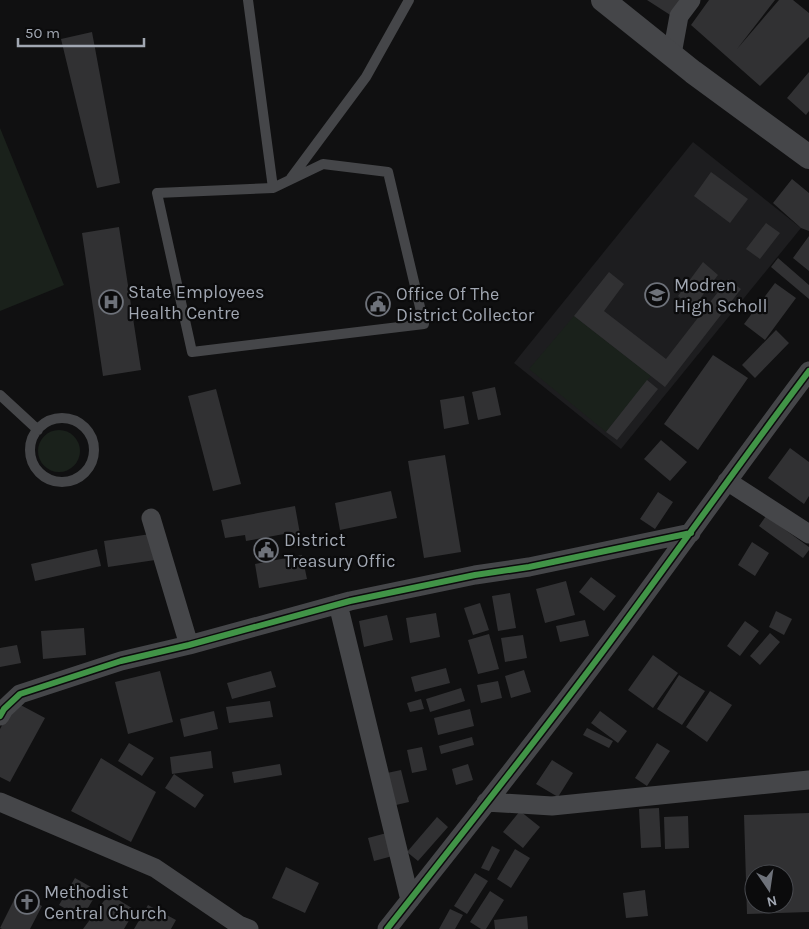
<svg xmlns="http://www.w3.org/2000/svg" width="809" height="929" font-family="Karla,sans-serif">
	<rect width="100%" height="100%" fill="#101011"/>
	<path fill="#1d1d1f" d="M693,142L801,228L621,449L514,363Z"/>
	<path fill="#1a211b" d="M0,128L64,285L0,311Z
		M574,316L651,376L606,432L529,369Z
		M38 451a21 21 0 1 1 42 0a21 21 0 1 1-42 0Z"/>
	<path fill="#313133" fill-rule="evenodd" d="M647,0H690L678,20Z
		M709,0H775L737,49L779,0H793L809,13V37L760,86L691,25Z
		M92,32L120,183L97,188L61,39Z
		M809,72V111L806,115L787,98Z
		M711,172L748,199L730,223L694,196Z
		M792,179L809,193V231L801,228L773,203Z
		M766,223L780,233L760,259L746,249Z
		M119,227L141,370L103,376L82,233Z
		M809,236V271L793,258Z
		M778,258L809,285V299L771,267Z
		M703,262L718,275L693,308L678,296Z
		M609,272L624,284L604,311L666,359L728,279L741,289L665,387L574,316Z
		M775,283L796,298L765,340L744,324Z
		M776,330L789,343L755,378L742,365Z
		M713,355L748,378L698,450L664,424Z
		M647,380L658,389L617,440L606,432Z
		M495,387L501,415L478,420L472,392Z
		M216,389L241,484L213,491L188,396Z
		M464,396L469,424L444,429L440,400Z
		M661,440L687,462L670,481L644,459Z
		M790,448L809,462V496L804,504L768,478Z
		M445,455L461,552L424,558L408,461Z
		M391,491L397,518L340,530L335,503Z
		M658,492L673,502L655,529L640,519Z
		M295,506L302,545L287,547L284,534L246,541L245,535L225,538L221,520Z
		M766,516L809,547V550L803,558L759,526Z
		M157,533L162,559L108,567L104,541Z
		M752,542L769,553L755,576L738,565Z
		M97,549L101,566L35,581L31,564Z
		M302,555L307,579L259,588L255,564Z
		M591,577L616,596L604,611L579,592Z
		M566,581L575,615L545,623L536,589Z
		M510,593L516,628L498,631L492,596Z
		M480,603L489,630L473,635L464,608Z
		M776,611L792,619L784,635L769,627Z
		M436,613L440,637L410,643L406,618Z
		M387,615L393,640L364,647L359,621Z
		M585,620L589,636L560,642L556,626Z
		M745,621L759,631L740,656L727,646Z
		M84,628L86,655L43,659L41,631Z
		M770,633L780,642L760,665L750,656Z
		M489,634L499,669L478,674L468,640Z
		M523,635L527,658L505,662L501,638Z
		M17,645L21,663L0,667V648Z
		M653,655L678,673L653,708L628,690Z
		M446,668L450,683L415,692L411,677Z
		M524,670L531,692L511,698L505,676Z
		M160,671L173,722L128,734L115,682Z
		M271,671L276,687L232,699L227,683Z
		M679,675L705,691L682,725L657,709Z
		M498,681L502,698L481,703L477,685Z
		M461,688L465,701L430,712L426,699Z
		M710,691L732,705L707,742L686,727Z
		M421,699L424,709L410,712L407,703Z
		M270,701L273,717L229,723L226,707Z
		M15,702L45,718L10,782L0,777V729Z
		M470,709L474,726L438,735L434,718Z
		M214,711L218,729L184,737L180,719Z
		M600,711L627,731L618,743L591,723Z
		M587,728L613,741L609,748L583,735Z
		M472,737L474,745L441,754L439,746Z
		M129,743L154,758L142,776L118,761Z
		M657,743L670,751L647,786L635,778Z
		M422,747L427,770L412,773L407,750Z
		M211,751L213,768L172,774L170,757Z
		M101,758L156,792L131,842L71,811Z
		M552,760L573,773L558,797L536,784Z
		M280,764L282,775L234,783L232,772Z
		M468,764L473,780L456,785L452,769Z
		M401,770L409,802L396,805L387,773Z
		M174,774L204,795L195,808L165,788Z
		M659,808L661,847L641,848L639,809Z
		M520,811L540,827L523,848L503,832Z
		M809,813V912L747,914L744,815ZM754,874H784V904H754Z
		M688,816L689,848L665,849L664,817Z
		M437,817L448,827L418,861L407,852Z
		M394,831L400,854L374,861L368,838Z
		M492,846L500,850L489,871L481,868Z
		M515,849L530,858L511,888L497,879Z
		M286,867L319,883L305,913L272,898Z
		M475,873L488,881L467,914L454,906Z
		M75,878L98,891L82,918L59,905Z
		M645,890L648,916L626,918L623,893Z
		M490,891L504,900L486,929H481L470,922Z
		M17,894L42,906L30,929H2L0,928Z
		M109,894L135,910L124,929H83Z
		M148,905L176,920L171,929H134Z
		M450,909L463,915L455,929H439Z
		M527,916L528,929H495L494,920Z"/>
	<g fill="none" stroke-linecap="round" stroke-linejoin="round">
		<path stroke="#454649" stroke-width="10" d="M248,0L273,188
			M323,164L388,172L424,324L192,352L157,193L273,188Z
			M291,178L366,77L409,0
			M0,395L38,430
			M30 450a32 32 0 1 1 64 0a32 32 0 1 1-64 0Z"/>
		<path stroke="#454649" stroke-width="19" d="M672,54L679,16L691,0
			M727,481L809,534
			M151,518L189,645
			M338,604L410,900
			M0,716L4,709L20,694L121,661L189,645L350,601L475,575L529,567L691,533
			M0,802L155,868L239,925L249,929
			M486,802L552,806L809,780
			M387,929C462,834 538,739 610,642C677,552 741,461 809,371"/>
		<path stroke="#454649" stroke-width="24" d="M603,0L693,72L809,157"/>
		<g stroke="#0b0b0c" stroke-width="9">
			<path id="cycleway" d="M0,716L4,709L20,694L121,661L189,645L350,601L475,575L529,567L691,533
				M387,929C462,834 538,739 610,642C677,552 741,461 809,371"/>
		</g>
		<use href="#cycleway" stroke="#419447" stroke-width="6"/>
	</g>
	<defs>
		<g id="school-ring" transform="scale(1.25)"><circle r="9.5" fill="#0b0b0c" stroke="#6e727a" stroke-width="1.5"/><path d="M0-5L7-2L0 1L-7-2ZM-4 1L0 2.5L4 1V4Q0 6-4 4Z" fill="#6e727a"/></g>
		<g id="hospital-ring" transform="scale(1.25)"><circle r="9.5" fill="#0b0b0c" stroke="#6e727a" stroke-width="1.5"/><path d="M-5-5h3v3.5h4V-5h3V5h-3V1.5h-4V5h-3Z" fill="#6e727a"/></g>
		<g id="civic-ring" transform="scale(1.25)"><circle r="9.5" fill="#0b0b0c" stroke="#6e727a" stroke-width="1.5"/><path d="M-.6-6.5H3V-4.5H.6V-3L4-1V1h2V6H-6V1h2V-1L-.6-3ZM-1.2 2.5V6h2.4V2.5Z" fill="#6e727a"/></g>
		<g id="church-ring" transform="scale(1.25)"><circle r="9.5" fill="#0b0b0c" stroke="#6e727a" stroke-width="1.5"/><path d="M-1.2-6h2.4v3.5h3.3v2.4h-3.3V6h-2.4V-.1h-3.3v-2.4h3.3Z" fill="#6e727a"/></g>
	</defs>
	<g fill-rule="evenodd">
		<use href="#school-ring" x="657" y="295"/>
		<use href="#hospital-ring" x="111" y="302"/>
		<use href="#civic-ring" x="378" y="304"/>
		<use href="#civic-ring" x="266" y="550"/>
		<use href="#church-ring" x="27" y="902"/>
	</g>
	<g text-anchor="middle" dominant-baseline="central" stroke-width="4.5" stroke-linejoin="round" paint-order="stroke">
		<g font-size="18" fill="#a1a7b2" stroke="#0b0b0c" text-anchor="start">
			<text x="674" y="285">Modren<tspan x="674" dy="21">High Scholl</tspan></text>
			<text x="128" y="292">State Employees<tspan x="128" dy="21">Health Centre</tspan></text>
			<text x="396" y="294">Office Of The<tspan x="396" dy="21">District Collector</tspan></text>
			<text x="284" y="540">District<tspan x="284" dy="21">Treasury Offic</tspan></text>
			<text x="44" y="892">Methodist<tspan x="44" dy="21">Central Church</tspan></text>
		</g>
	</g>
	<g transform="translate(769 889) rotate(167)"><circle r="24" fill="#0b0b0c" stroke="#47494e"/>
	<path d="M0-4L9 19L0 12L-9 19Z" fill="#6e727a"/>
	<text y="-8" font-size="14" font-weight="bold" text-anchor="middle" fill="#a1a7b2">N</text>
	</g>
	<path d="M18 38v8h126v-8" fill="none" stroke="#a1a7b2" stroke-width="2.5"/>
	<text x="25" y="38" font-size="15" fill="#a1a7b2" stroke="#0b0b0c" stroke-width="4" paint-order="stroke">50 m</text>
</svg>
